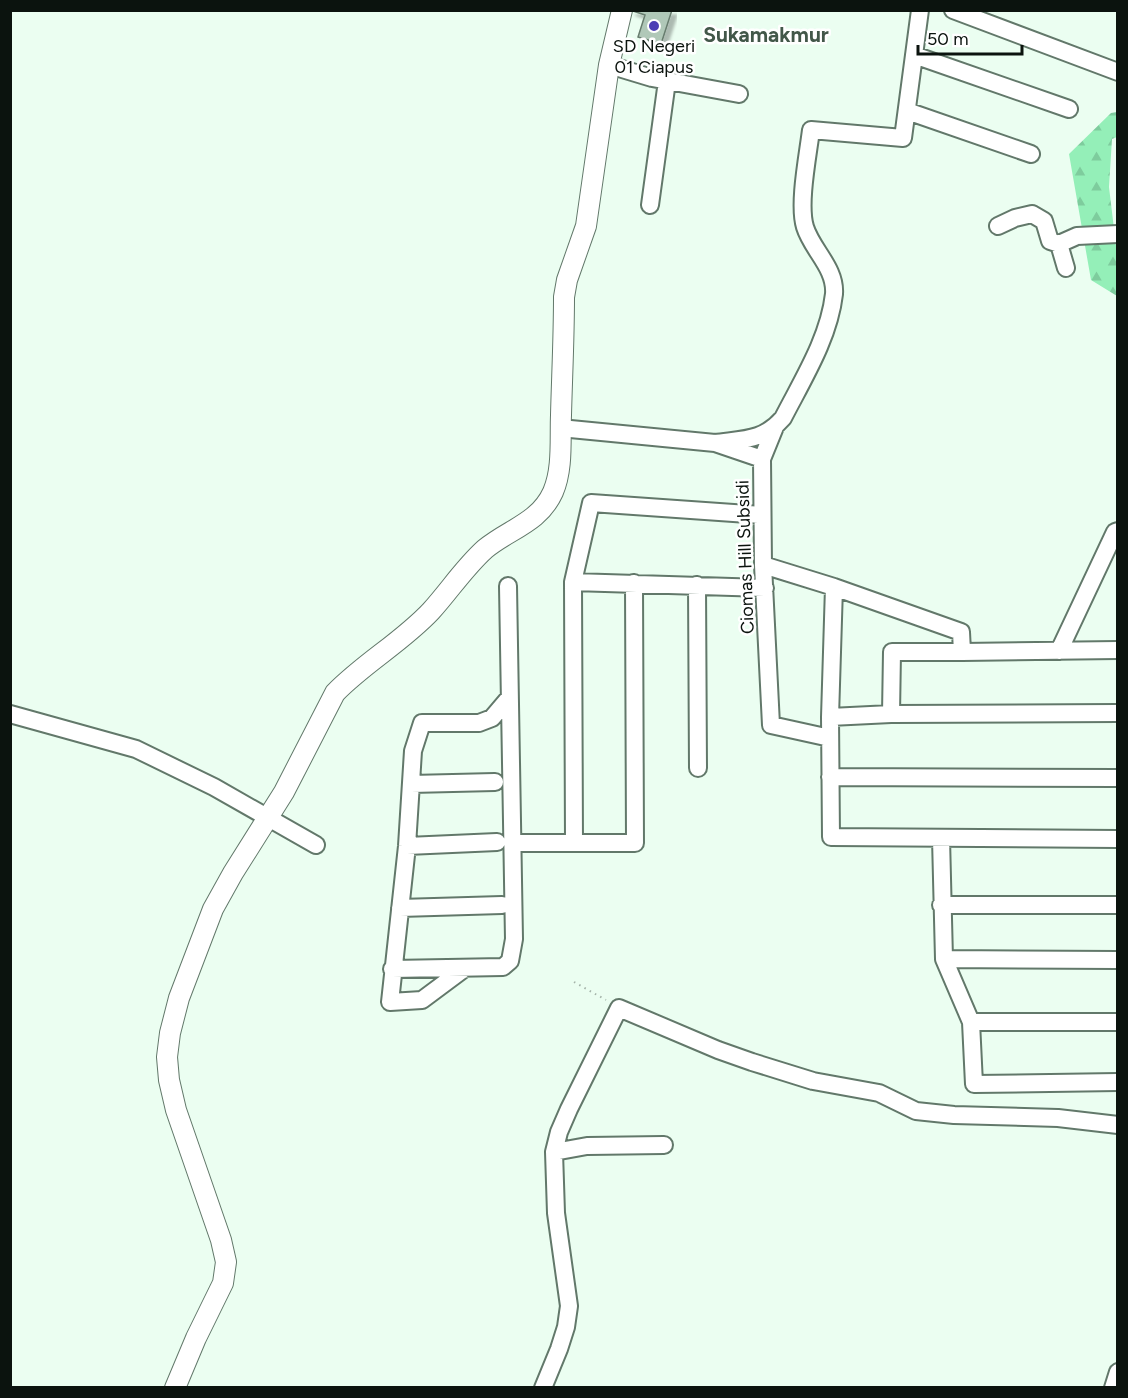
<svg xmlns="http://www.w3.org/2000/svg" width="1128" height="1398" font-family="Figtree,sans-serif">
	<defs>
		<pattern id="forest-firs" width="22" height="20" patternUnits="userSpaceOnUse" patternTransform="scale(1.5)"><rect width="22" height="20" fill="#94efb8"/><path d="M5 1l3.5 6h-7zM16 11l3.5 6h-7z" fill="#7ecc9d"/></pattern>
		<filter id="shadow"><feDropShadow dx="5" dy="5" stdDeviation="1.5" flood-color="#0004"/></filter>
	</defs>
	<rect width="100%" height="100%" fill="#ebfef1"/>
	<path fill="url(#forest-firs)" d="M1117,112V137L1112,139L1109,187L1117,254V296L1091,280L1069,154L1111,113Z"/>
	<path fill="#b0c8b8" stroke="#677c6e" stroke-width="1.5" filter="url(#shadow)" d="M630,10H672L661,44L638,37L645,15Z"/>
	<g fill="none" stroke-linecap="round" stroke-linejoin="round">
		<g stroke="#62786a" stroke-width="20">
			<path id="minor" d="M953,10L1118,72
				M914,55L1069,109
				M609,65L652,78L739,94
				M907,111L1031,154
				M650,205L667,81
				M998,226L1015,218L1032,214L1044,221L1050,241L1059,244L1077,236L1118,234
				M1059,244L1066,268
				M775,427L762,459L763,565L771,725L830,738
				M560,428L715,443L762,459
				M715,443C744,439 763,441 783,418C803,379 829,338 834,294C836,268 812,250 805,227C798,204 808,155 811,130L903,138L920,10
				M763,565L834,587L961,632L962,652H892L891,714L1118,713
				M573,582L765,588
				M697,585L698,768
				M834,587L830,717L831,837L1118,839
				M1059,651L1115,532L1118,531
				M962,652L1118,650
				M10,714L136,749L214,787L316,845
				M830,717L891,714
				M830,777L1118,778
				M411,784L495,782
				M941,838L944,959L971,1022L974,1084L1118,1082
				M512,843H635L634,583
				M574,843L573,582L591,503L762,515
				M407,846L497,842
				M941,905H1118
				M400,908L502,905
				M944,959L1118,960
				M465,968L422,1000L390,1002L407,846L413,751L422,723H479L492,718L509,698
				M392,969L503,967L510,961L514,939L508,586
				M971,1022H1118
				M554,1152L587,1146L664,1145
				M543,1388L559,1349L566,1327L569,1306L556,1213L554,1152L559,1132L569,1109L619,1008L718,1050L752,1062L813,1081L879,1093L916,1111L954,1115L1058,1118L1118,1125
				M1113,1388L1118,1372"/>
		</g>
		<g stroke="#62786a" stroke-width="22">
			<path id="tertiary" d="M175,1388L196,1338L223,1283L226,1262L221,1240L176,1110L169,1080L167,1057L170,1033L179,998L213,909L233,873L284,792L335,693C364,663 402,642 431,611C450,590 464,568 485,549C509,529 539,523 553,492C563,469 560,440 561,415C562,376 564,337 564,297L567,280L586,226L609,65L622,10"/>
		</g>
		<path stroke="#a4b3a9" stroke-width="2" stroke-dasharray="1.5 4.5" stroke-linecap="butt" d="M574,982L606,1000"/>
		<use href="#minor" stroke="#fff" stroke-width="16"/>
		<use href="#tertiary" stroke="#fff" stroke-width="20"/>
	</g>
	<circle fill="#4c3eb5" stroke="#fff" stroke-width="2" cx="654" cy="26" r="6"/>
	<g text-anchor="middle" dominant-baseline="central" stroke-width="5" stroke-linejoin="round" paint-order="stroke">
		<g font-size="18" fill="#0b130e" stroke="#fff">
			<text x="654" y="46">SD Negeri<tspan x="654" dy="21">01 Ciapus</tspan></text>
		</g>
		<g font-size="18" fill="#0b130e" stroke="#fff">
			<text transform="translate(745 557) rotate(-92)">Ciomas Hill Subsidi</text>
		</g>
		<g font-size="21" font-weight="bold" fill="#425749" stroke="#fff">
			<text x="766" y="34">Sukamakmur</text>
		</g>
	</g>
	<rect width="1128" height="1398" fill="none" stroke="#0b130e" stroke-width="24"/>
	<path d="M918 45v9h104v-9" fill="none" stroke="#0b130e" stroke-width="3"/>
	<text x="927" y="45" font-size="18" fill="#0b130e" stroke="#ffffff" stroke-width="4.5" paint-order="stroke">50 m</text>
</svg>
